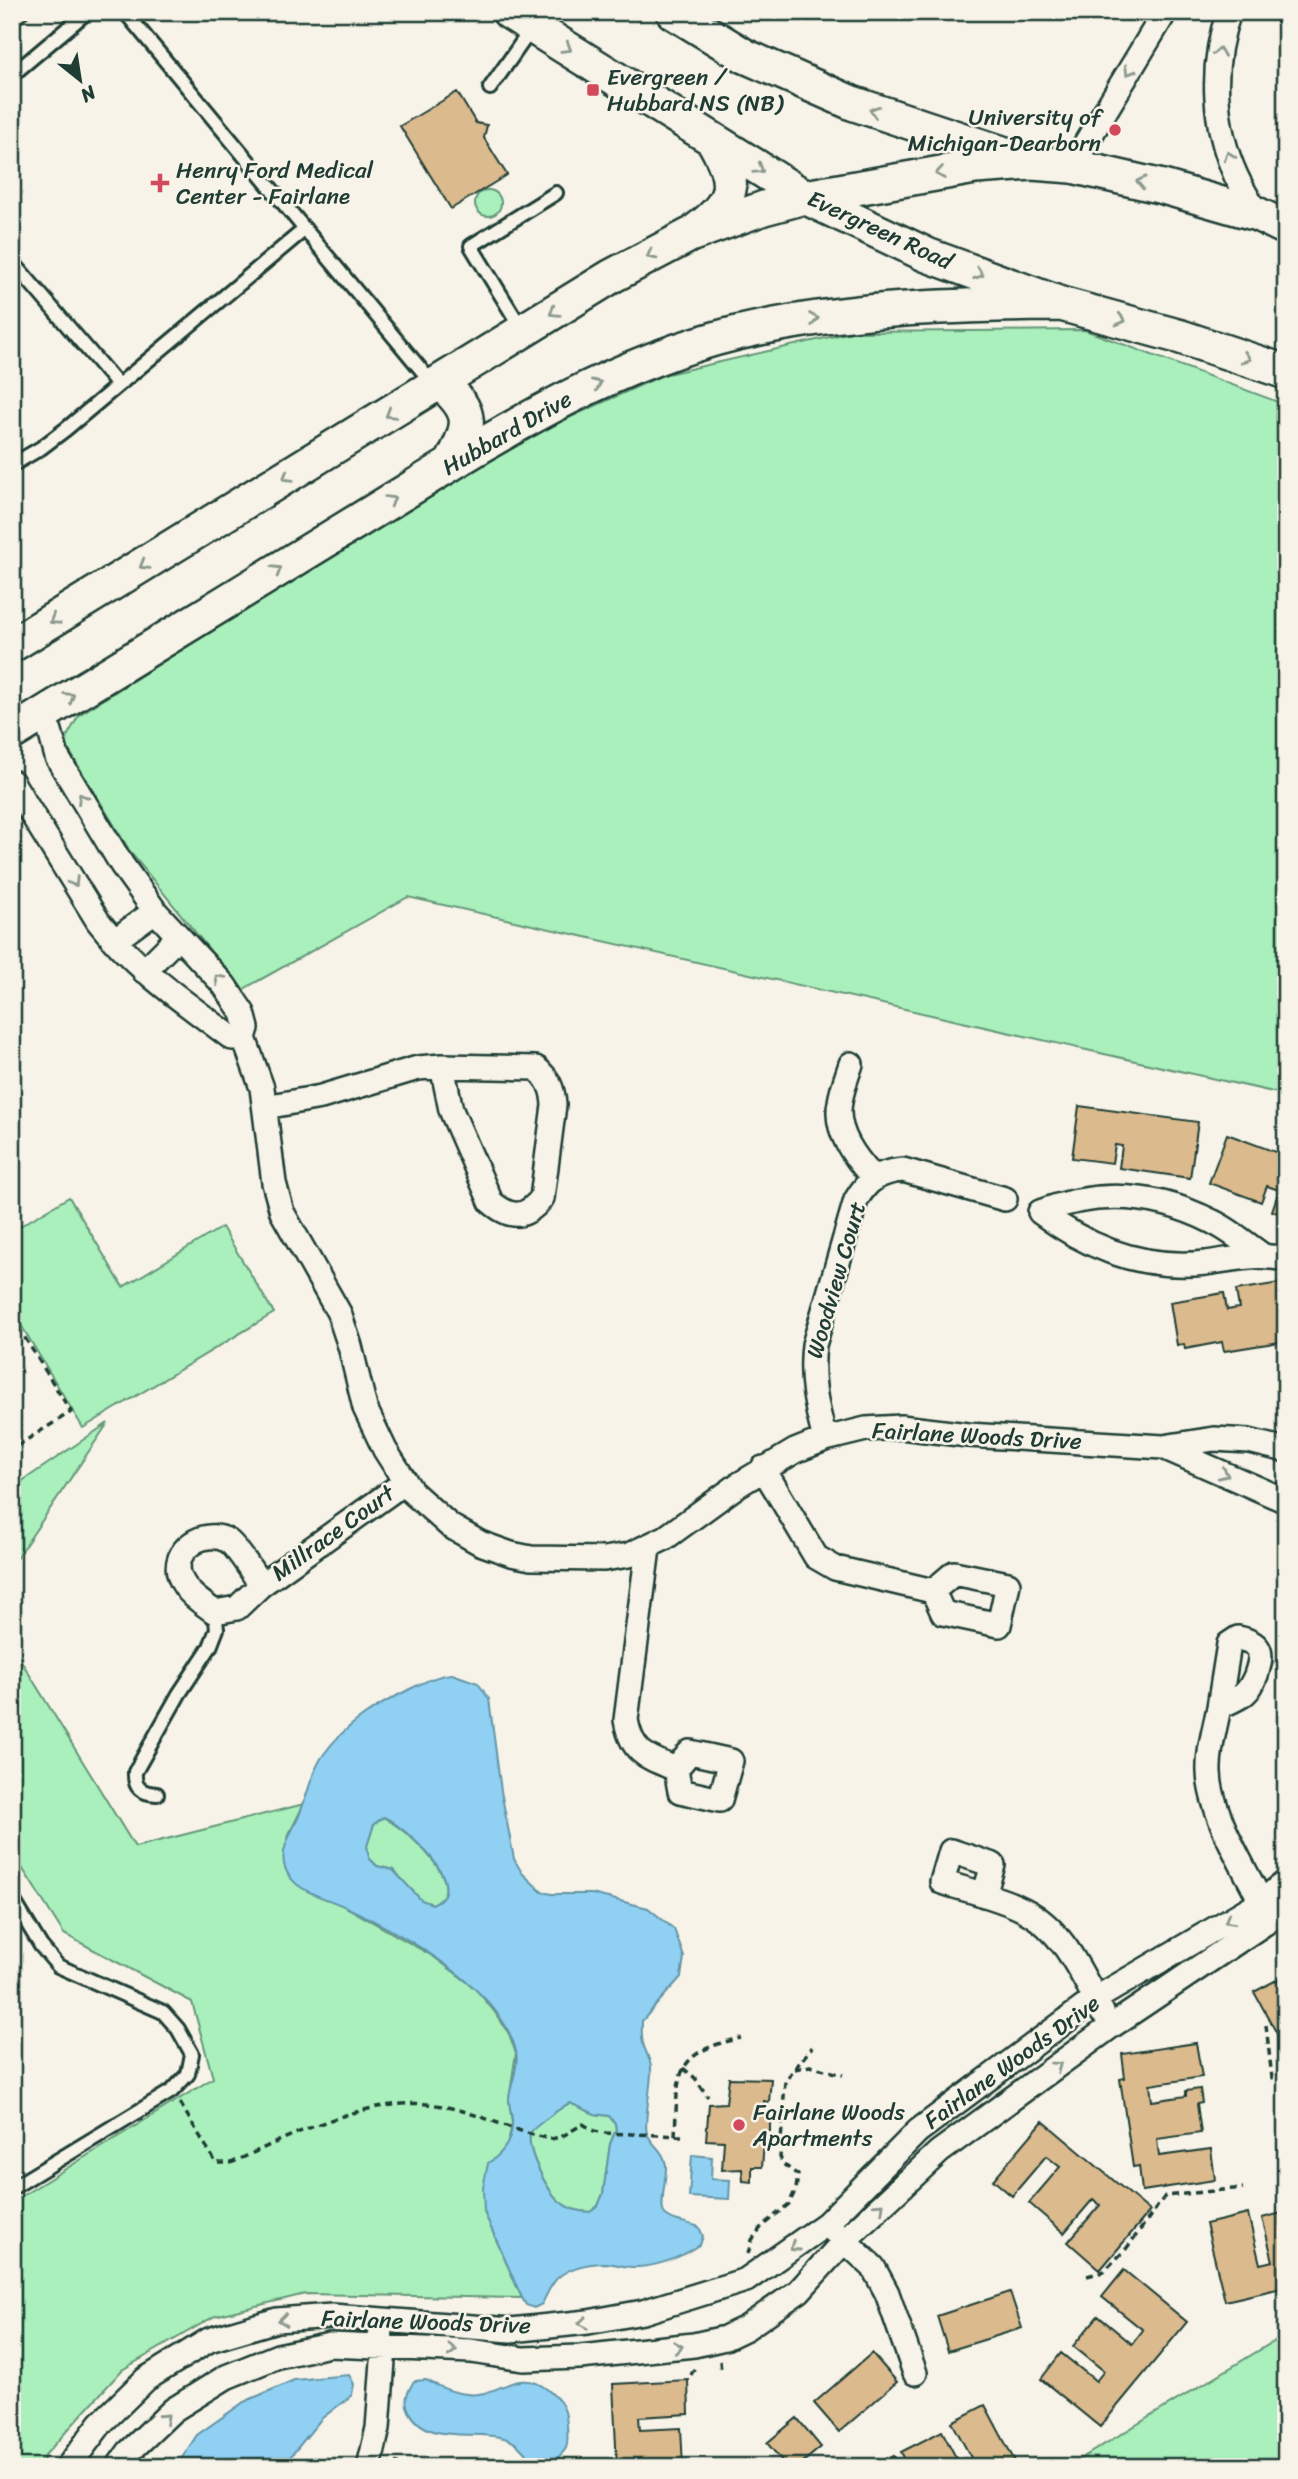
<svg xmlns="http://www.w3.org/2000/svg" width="1298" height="2479" font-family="Sriracha,sans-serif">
	<rect width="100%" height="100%" fill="#f7f3e8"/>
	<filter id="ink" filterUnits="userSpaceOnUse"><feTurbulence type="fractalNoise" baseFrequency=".0143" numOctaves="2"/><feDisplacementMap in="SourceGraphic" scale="14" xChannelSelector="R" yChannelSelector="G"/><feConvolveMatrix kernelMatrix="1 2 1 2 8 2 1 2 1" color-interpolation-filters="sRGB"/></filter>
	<g filter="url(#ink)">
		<path fill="#aaf0bc" stroke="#649678" stroke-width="2" d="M475 203a13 13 0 1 1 26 0a13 13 0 1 1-26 0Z
			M1085,330L1286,405V1095L408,897L242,990L131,853L64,742L79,715L360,536L529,436L663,375L852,332Z
			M69,1197L123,1287L222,1227L274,1313L83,1428L12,1310V1231Z
			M108,1423L12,1565V1488Z
			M12,1646L135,1847L304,1804L289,1834L284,1864L289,1876L298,1885L346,1907L434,1957L475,1988L494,2011L509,2034L516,2053L509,2100L512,2123L508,2145L499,2156L484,2212L522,2298L305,2294L215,2316L122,2370L45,2455L41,2467H12V2202L213,2078L192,2002L64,1934L12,1852Z
			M383,1817C403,1827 475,1888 432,1904L421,1900L393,1870L377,1866L369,1858L367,1846L374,1824Z
			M570,2103L595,2114L609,2116L615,2123L616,2129L610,2144L603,2194L598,2206L590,2212C578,2212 568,2209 559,2201C547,2190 524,2147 531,2131C533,2127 564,2105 570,2103Z
			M1286,2334V2467H1067Z"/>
		<path fill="#90d0f2" stroke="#6395a6" stroke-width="2" fill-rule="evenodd" d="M452,1674L478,1683L489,1699L501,1791L514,1859L522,1873L542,1892L552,1894H592L648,1908L674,1929L684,1957L681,1977L642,2021C642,2028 641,2036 643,2043C645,2052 651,2059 651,2068C652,2084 643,2124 647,2133C652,2146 664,2150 666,2165C667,2176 659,2206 664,2213C671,2222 688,2222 699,2227L703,2236L700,2245C681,2257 660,2266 638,2267C627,2268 617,2264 606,2263C587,2263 562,2268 552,2285C548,2291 545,2298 542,2304L534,2308L526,2305L522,2298L484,2212L483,2188L488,2163C504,2153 513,2139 512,2119C511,2112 509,2105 509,2098C511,2083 519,2067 516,2051C500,1987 402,1934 346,1907C329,1899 301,1893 290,1877C275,1857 289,1837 298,1818C307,1798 311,1772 324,1754C346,1723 378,1705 412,1688C425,1682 437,1675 452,1674ZM384,1817C404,1827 475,1888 432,1904L421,1900L393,1870L377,1866L369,1858L367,1846L374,1824ZM570,2103L595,2114L609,2116L615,2123L616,2130L610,2144L603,2194L598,2206L590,2212C578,2212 568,2209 559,2201C547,2190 524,2147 531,2132C533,2128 564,2105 570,2103Z
			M692,2155L712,2157L711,2179L730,2180L729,2199L689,2197Z
			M349,2375L354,2384L352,2395L321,2419L282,2467H176L197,2435L244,2402L294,2380Z
			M426,2380C439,2386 452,2393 467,2394C497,2399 517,2365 548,2390C557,2398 564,2404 566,2416C567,2424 569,2440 566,2448C564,2452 558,2457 555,2461C521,2466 528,2444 504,2438C474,2429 427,2446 409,2411C403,2400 408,2391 414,2381Z"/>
		<path fill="#dbba8e" stroke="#1f3d34" stroke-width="2" d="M12,12H33L12,30Z
			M457,92L476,123L487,125L484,138L507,175L451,209L400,126Z
			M1079,1106L1198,1122L1190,1178L1119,1168L1122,1146L1115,1145L1112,1163L1072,1158Z
			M1227,1134L1286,1156V1216L1272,1211L1279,1190L1267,1186L1261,1202L1209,1183Z
			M1280,1283L1283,1302H1286V1341L1224,1351L1222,1342L1185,1349L1184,1344L1177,1345L1170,1302L1224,1293L1227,1310L1239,1308L1236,1290Z
			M1286,1975V2050L1254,1992Z
			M1196,2043L1202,2077L1150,2085L1152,2101L1186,2096V2091L1200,2089L1202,2103L1197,2104L1201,2133L1157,2139L1159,2156L1211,2149L1215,2180L1142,2191L1139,2166L1133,2167L1120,2079L1125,2078L1122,2054Z
			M729,2078L771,2079L769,2102L764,2101L765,2118L770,2119V2131H765L762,2167H752V2182L743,2181L742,2169L722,2170L724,2141L706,2140L709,2104L726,2103Z
			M1043,2121L1150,2211L1100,2270L1068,2242L1100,2205L1093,2199L1064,2233L1029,2203L1060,2167L1046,2156L1012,2196L993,2180Z
			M1286,2212V2287L1225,2301L1206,2224L1248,2214L1260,2264L1273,2261L1262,2218Z
			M1124,2270L1187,2322L1100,2427L1041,2379L1061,2353L1096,2381L1104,2371L1073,2346L1098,2316L1132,2344L1143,2330L1102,2297Z
			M1010,2292L1022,2328L948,2351L937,2316Z
			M872,2353L897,2382L839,2432L814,2403Z
			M688,2380L689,2414L639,2417L640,2430L681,2428L683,2467H617L613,2384Z
			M985,2405L1018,2467H976L952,2422Z
			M797,2418L821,2447L797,2467H787L767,2443Z
			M942,2431L961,2467H909L901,2452Z
			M894,2456L900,2467H875Z"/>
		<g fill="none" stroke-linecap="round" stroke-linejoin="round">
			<g stroke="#1f3d34" stroke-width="18">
				<path id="lane" d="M125,12L433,384
					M12,75L87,12
					M490,88L532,28
					M12,261L118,385
					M523,331L471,246L556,193
					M12,465L41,448L66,429L305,229
					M157,1794C141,1793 134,1788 135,1772L179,1694L210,1647L217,1629L215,1612
					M12,1898L41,1946L58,1966L163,2012L178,2029L192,2054L188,2074L172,2091L12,2188"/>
			</g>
			<g stroke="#1f3d34" stroke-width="28">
				<path id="street" d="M1229,12C1210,65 1213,125 1236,176C1242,189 1250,202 1257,214
					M1072,166L1165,12
					M39,716L50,731L57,757L122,865L155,911L224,985L243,1013L247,1028L244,1038L262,1088L274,1183L282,1212L339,1313L350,1346L365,1408L385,1450L412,1492L450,1526L480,1543L511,1554L531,1558L604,1559L629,1555L665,1538L738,1485L795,1451L825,1439L866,1429L901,1427L968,1435L1163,1447L1214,1439L1249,1441L1286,1450
					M12,782L98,921C135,969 184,1002 232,1038H244
					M114,941L155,911
					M144,971L178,937
					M851,1064C847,1076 842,1089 840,1102C834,1131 855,1158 873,1177
					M265,1107L321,1097L418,1068L442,1066L536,1068C549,1079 553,1089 554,1105L542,1198C525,1219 511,1219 491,1202L451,1110L442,1066
					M1262,1255C1246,1244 1230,1230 1213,1222C1156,1193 1099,1189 1040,1212C1089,1249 1143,1270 1206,1263C1235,1259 1255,1253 1286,1259
					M825,1439C816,1406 810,1379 814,1345L856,1200C868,1179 880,1172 903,1170L1005,1199
					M1163,1447L1286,1501
					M763,1468L816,1557L835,1568L933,1591
					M648,1548L626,1720C632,1754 647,1757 676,1769L690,1752L731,1761L720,1800L680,1791L676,1769
					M954,1573L1008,1584L999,1625L943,1613L933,1591Z
					M261,1585C255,1576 236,1546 228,1541C205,1527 170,1550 180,1577C186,1593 202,1603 215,1612L237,1608L261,1585L405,1482
					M1238,1638C1263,1643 1263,1654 1256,1675C1253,1682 1251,1688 1244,1694C1237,1699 1227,1703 1219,1707L1229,1644Z
					M1219,1707C1215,1729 1208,1750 1209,1772C1210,1815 1248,1874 1267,1913
					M984,1895L993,1865L951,1851L942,1882C969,1891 999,1897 1024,1910C1064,1930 1082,1975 1102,2012
					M834,2231L873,2267L887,2293L915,2373
					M68,2467L101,2423L146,2379L209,2340L277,2320L332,2316L511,2330L588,2322L643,2312L746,2280L826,2224L918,2131L1095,1999L1262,1901L1286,1882
					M118,2467L129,2452L173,2410L226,2377L278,2356L330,2345L471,2351L523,2359L580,2357L694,2345L725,2338L746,2328L799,2291L845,2240L939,2152L1110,2027L1286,1909
					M369,2467L378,2428L384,2348L380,2336"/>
			</g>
			<g stroke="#1f3d34" stroke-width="38">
				<path id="secondary" d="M509,12L805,197L927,255L1061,304L1181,337L1286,372
					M673,12L745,56L852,103L1032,163L1072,166L1163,187L1257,214L1286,228
					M698,229C737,200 737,181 713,140
					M441,383C474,413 472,424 451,464
					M12,645L612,276L690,235L764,208L805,197L975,167L1032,163
					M12,733C133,659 253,585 374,511C489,441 604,365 737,333C843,308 953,305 1061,304"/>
			</g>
			<path stroke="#1f3d34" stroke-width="3.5" stroke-dasharray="7 5" stroke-linecap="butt" d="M12,1317L71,1412L12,1449
				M1266,2025L1272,2078L1286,2071
				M683,2068L695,2078L708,2097
				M795,2069L810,2066L843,2075
				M180,2103L216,2163H231C295,2134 375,2091 447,2107C483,2115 515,2132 551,2139L561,2137L583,2124L594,2131L606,2133L682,2136
				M675,2136C678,2074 672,2053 741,2038
				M748,2254L752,2240L762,2226L789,2204L796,2189L798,2175L783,2164L780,2157L785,2081L812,2047
				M1087,2276L1103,2272L1126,2249L1165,2196L1243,2188
				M720,2361L721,2371
				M691,2375L695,2367
				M396,2467L397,2461"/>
			<use href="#lane" stroke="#f7f3e8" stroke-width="12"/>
			<use href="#street" stroke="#f7f3e8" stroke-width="23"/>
			<use href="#secondary" stroke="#f7f3e8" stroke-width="33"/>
		</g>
		<defs><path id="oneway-chevron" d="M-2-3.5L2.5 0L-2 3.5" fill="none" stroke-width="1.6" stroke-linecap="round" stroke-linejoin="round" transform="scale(1.75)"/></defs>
		<g stroke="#8b988e">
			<use href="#oneway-chevron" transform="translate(567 48) rotate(32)"/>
			<use href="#oneway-chevron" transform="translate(1219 52) rotate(-82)"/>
			<use href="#oneway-chevron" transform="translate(1129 71) rotate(121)"/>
			<use href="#oneway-chevron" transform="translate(874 111) rotate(-162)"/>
			<use href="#oneway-chevron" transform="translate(1229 156) rotate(-108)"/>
			<use href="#oneway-chevron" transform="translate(759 169) rotate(32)"/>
			<use href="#oneway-chevron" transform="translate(940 173) rotate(171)"/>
			<use href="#oneway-chevron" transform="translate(1141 182) rotate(-167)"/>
			<use href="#oneway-chevron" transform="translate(651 255) rotate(152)"/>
			<use href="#oneway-chevron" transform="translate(979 274) rotate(20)"/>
			<use href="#oneway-chevron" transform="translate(554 312) rotate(148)"/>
			<use href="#oneway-chevron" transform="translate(814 319) rotate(-10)"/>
			<use href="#oneway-chevron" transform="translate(1121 320) rotate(15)"/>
			<use href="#oneway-chevron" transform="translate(1246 358) rotate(18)"/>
			<use href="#oneway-chevron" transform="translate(597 384) rotate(-24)"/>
			<use href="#oneway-chevron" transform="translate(390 414) rotate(148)"/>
			<use href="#oneway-chevron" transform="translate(287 477) rotate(149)"/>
			<use href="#oneway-chevron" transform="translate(391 500) rotate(-31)"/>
			<use href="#oneway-chevron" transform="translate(144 565) rotate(149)"/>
			<use href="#oneway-chevron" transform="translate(277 570) rotate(-31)"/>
			<use href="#oneway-chevron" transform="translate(54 620) rotate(148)"/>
			<use href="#oneway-chevron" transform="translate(70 697) rotate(-32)"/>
			<use href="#oneway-chevron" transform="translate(82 798) rotate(-121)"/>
			<use href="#oneway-chevron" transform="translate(74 882) rotate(58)"/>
			<use href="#oneway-chevron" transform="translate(219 979) rotate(-133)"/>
			<use href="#oneway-chevron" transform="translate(1224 1474) rotate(24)"/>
			<use href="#oneway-chevron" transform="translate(1229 1920) rotate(150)"/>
			<use href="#oneway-chevron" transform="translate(1057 2066) rotate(-36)"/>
			<use href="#oneway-chevron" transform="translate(880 2207) rotate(-43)"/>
			<use href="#oneway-chevron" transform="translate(794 2247) rotate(145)"/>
			<use href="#oneway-chevron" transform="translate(283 2320) rotate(173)"/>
			<use href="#oneway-chevron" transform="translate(583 2323) rotate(173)"/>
			<use href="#oneway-chevron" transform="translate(678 2347) rotate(-7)"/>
			<use href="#oneway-chevron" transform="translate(452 2350) rotate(2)"/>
			<use href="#oneway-chevron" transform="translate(165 2418) rotate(-43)"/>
		</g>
	</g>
	<g fill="#d1495b" stroke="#f7f3e8" stroke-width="2.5">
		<rect x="586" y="83" width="14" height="14" rx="3.5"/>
		<circle cx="1115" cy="130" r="7"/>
		<path d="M156.5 172.5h7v7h7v7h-7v7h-7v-7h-7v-7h7z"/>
		<circle cx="739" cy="2125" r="7"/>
	</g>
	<g text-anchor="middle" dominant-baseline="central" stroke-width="5" stroke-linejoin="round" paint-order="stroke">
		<g font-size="23" fill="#1f3d34" stroke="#f7f3e8" text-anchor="start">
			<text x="607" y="77">Evergreen /<tspan x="607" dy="26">Hubbard NS (NB)</tspan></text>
			<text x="1101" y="117" text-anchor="end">University of<tspan x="1101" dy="26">Michigan-Dearborn</tspan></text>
			<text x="176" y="170">Henry Ford Medical<tspan x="176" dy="26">Center - Fairlane</tspan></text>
			<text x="753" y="2112">Fairlane Woods<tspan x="753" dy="26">Apartments</tspan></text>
		</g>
		<g font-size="23" fill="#1f3d34" stroke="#f7f3e8">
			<text transform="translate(880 230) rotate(25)">Evergreen Road</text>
			<text transform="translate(507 433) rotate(-30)">Hubbard Drive</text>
			<text transform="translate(836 1280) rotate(-74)">Woodview Court</text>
			<text transform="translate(977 1436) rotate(3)">Fairlane Woods Drive</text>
			<text transform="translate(333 1533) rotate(-36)">Millrace Court</text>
			<text transform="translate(1012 2062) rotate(-36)">Fairlane Woods Drive</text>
			<text transform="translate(426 2322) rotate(2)">Fairlane Woods Drive</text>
		</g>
	</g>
	<rect width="1298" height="2479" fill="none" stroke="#f7f3e8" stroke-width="42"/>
	<rect x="21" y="21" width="1256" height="2437" fill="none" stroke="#1f3d34" stroke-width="2.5" filter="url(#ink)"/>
	<g transform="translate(80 80) rotate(150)" stroke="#f7f3e8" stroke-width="5" paint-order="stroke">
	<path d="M0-5L12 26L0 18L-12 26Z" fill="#1f3d34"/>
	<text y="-10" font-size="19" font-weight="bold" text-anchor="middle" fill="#1f3d34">N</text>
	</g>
</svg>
